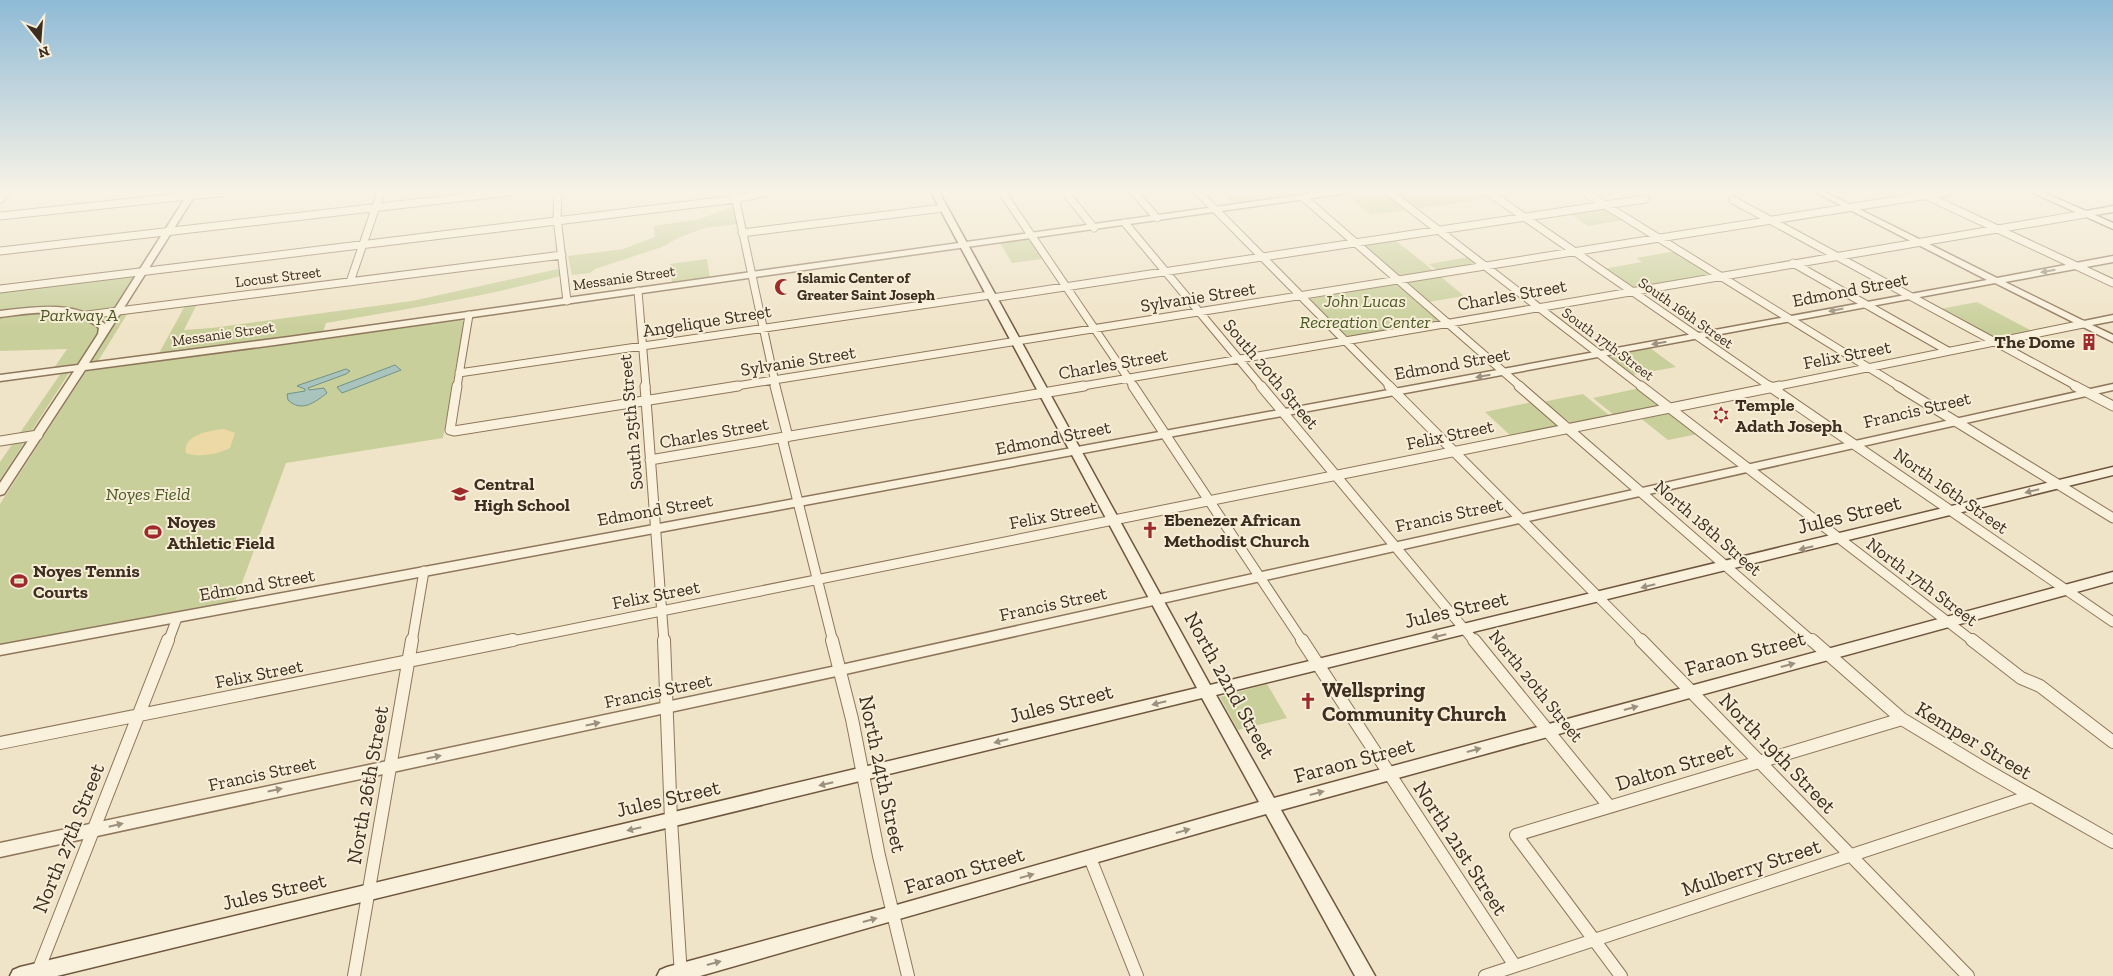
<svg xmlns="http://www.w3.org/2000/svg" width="2113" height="976" font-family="'Zilla Slab',serif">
	<rect width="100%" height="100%" fill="#f0e4c8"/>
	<path fill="#c9cf9b" d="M1222,192H1252L1261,201L1235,205Z
		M1361,192H1385L1408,210L1371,215L1346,194Z
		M1394,192H1483L1492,198L1415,209Z
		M733,206L737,224L705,228L680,237L662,247L595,269L590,273L572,275L568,256L623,249L655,237L654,226L700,219Z
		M1604,207L1625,220L1588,226L1567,212Z
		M1394,239L1435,272L1399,277L1362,246L1363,243Z
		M1025,240H1030L1042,259L1012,263L1000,243Z
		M1676,251L1713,275L1635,289L1603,269L1642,262L1636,258Z
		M1469,257L1478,264L1439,272L1429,264Z
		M707,259L710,278L672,283L670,264Z
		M558,269L561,276C484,297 405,309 326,323L323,332L158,355L186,304L198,302L184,330L212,328L412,301Z
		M135,275L136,276L113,309L129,311L97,363L54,368L67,349L0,351V290Z
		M1440,276L1464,296L1428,302L1406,283Z
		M1394,284L1400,285L1440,322L1348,337L1309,299Z
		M1977,302L2032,331L1993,338L1940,309Z
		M461,319L464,322L443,438L286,463L235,602L0,645V504L86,371Z
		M1650,348L1676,367L1633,375L1610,357Z
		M69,372V373L0,480V462L61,373Z
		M1640,388L1660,405L1614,415L1593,398Z
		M1583,394L1610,416L1571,423L1542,402Z
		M1532,402L1557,426L1511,436L1485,412Z
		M1667,411L1698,434L1668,440L1639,417Z
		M1267,684L1287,718L1238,730L1220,697Z"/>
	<path fill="#ecd9a5" d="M224,429L235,433L230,448C220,454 197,458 186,453C181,435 212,430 224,429Z"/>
	<path fill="#a9c4bc" stroke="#6f938a" d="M395,365L401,370L342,393L337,387Z
		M346,369L350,371L346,374L308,388L309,390L324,388L327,393C315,402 302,413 288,400L287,394L305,391V389L297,386L299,385Z"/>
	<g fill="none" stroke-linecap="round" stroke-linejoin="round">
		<g stroke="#8d765c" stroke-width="9">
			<path id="minor-far2" d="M558,192L557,218L567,301
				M734,192L776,387
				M1002,192L1134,387
				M1065,192L1094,228
				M1134,192L1157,218
				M1198,192L1391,387
				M1389,192L1642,387
				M1488,192L1771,387
				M1584,192L1900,387
				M1927,196L2113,283
				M1303,197L1521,387
				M0,199L7,192
				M1733,200L2078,387
				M0,216L225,192
				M1125,223L1262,387
				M742,233L943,208
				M0,251L510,192
				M1793,263L1948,351
				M350,282L381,192
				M0,289L736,199L768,192
				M638,291L646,387
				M992,298L1645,199
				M87,315L562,255
				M459,373L990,295
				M457,387L469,315
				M730,387L1947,192
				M1077,387L2085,214
				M1774,387L2083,324"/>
		</g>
		<g stroke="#8d765c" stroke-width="11">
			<path id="minor-far1" d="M457,386L450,430L454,431L738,386
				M645,386L664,642
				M775,386L788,437
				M1133,386L1303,642
				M1261,386L1475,642
				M1389,386L1643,642
				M1519,386L1813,642
				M1641,386L1974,642
				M1769,386L2113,622
				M1898,386L2113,518
				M2075,386L2113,406
				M782,438L833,642
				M0,441L38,435
				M650,460L1084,386
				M168,642L177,618
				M412,642L424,571
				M507,642L1780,386"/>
		</g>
		<g stroke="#8d765c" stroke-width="14">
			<path id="minor" d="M664,640L671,820L681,976
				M832,640L852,719L879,856L908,976
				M1302,640L1515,966
				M1474,640L1609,806
				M1641,640L1968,976
				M1812,640L1902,719L1983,768L2113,842
				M1972,640L2021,678L2040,686L2113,742
				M0,743L513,640
				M1090,858L1137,976
				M36,976L168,640
				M354,976L412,640
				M1485,976L2031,796
				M1621,976L1516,835L1902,719"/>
		</g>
		<g stroke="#8d765c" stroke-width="3">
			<path id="tertiary" d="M189,192H197L89,363L289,337L1322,192H1344L1340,194L289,343L85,370L4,494L0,495V483L74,371L0,381V375L78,365L98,334L99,328C71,305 34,313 0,317V311C36,307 75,300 105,324Z
				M1815,192H1825L1997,278L2113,256V262L2005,282L2084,321L2113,315V321L2092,325L2113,335V342L1995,283L0,655V645L1987,280Z
				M2113,384V390L841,675L0,857V843L841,665Z"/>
		</g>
		<g stroke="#6f573f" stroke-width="3">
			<path id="secondary" d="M931,192H939L1210,685L2113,467V475L1216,695L1274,798L2113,572V582L1281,810L1375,976H1355L1266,814L700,976H657L660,970L667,967L893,906L1259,802L1202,698L57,976H10L13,970L20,967L1197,688Z
				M2031,192H2043L2086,211L2113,206V212L2095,215L2113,223V229Z"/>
		</g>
		<use href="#minor-far2" stroke="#faf1dc" stroke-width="7"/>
		<use href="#minor-far1" stroke="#faf1dc" stroke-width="9"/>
		<use href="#minor" stroke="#faf1dc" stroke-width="12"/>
		<use href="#tertiary" fill="#faf1dc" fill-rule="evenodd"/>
		<use href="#secondary" fill="#faf1dc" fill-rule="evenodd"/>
	</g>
	<defs><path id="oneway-solid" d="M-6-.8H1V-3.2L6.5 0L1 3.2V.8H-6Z" transform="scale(1.25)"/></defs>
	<g fill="#9c907e">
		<use href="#oneway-solid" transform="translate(2048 271) rotate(170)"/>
		<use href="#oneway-solid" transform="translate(1836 310) rotate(169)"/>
		<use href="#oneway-solid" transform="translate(1659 343) rotate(170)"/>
		<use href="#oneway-solid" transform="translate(1483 376) rotate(170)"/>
		<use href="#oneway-solid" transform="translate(2032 491) rotate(166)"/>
		<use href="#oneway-solid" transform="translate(1806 548) rotate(166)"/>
		<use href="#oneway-solid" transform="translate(1648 586) rotate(166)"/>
		<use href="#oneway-solid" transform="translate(1439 636) rotate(167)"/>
		<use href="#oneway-solid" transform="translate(1788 665) rotate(-15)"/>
		<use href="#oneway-solid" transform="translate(1159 703) rotate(166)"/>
		<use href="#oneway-solid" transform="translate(1631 708) rotate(-15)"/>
		<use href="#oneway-solid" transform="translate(593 724) rotate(-12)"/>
		<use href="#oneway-solid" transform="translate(1001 741) rotate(166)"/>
		<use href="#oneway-solid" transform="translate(1474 750) rotate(-15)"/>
		<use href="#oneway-solid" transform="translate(434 757) rotate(-12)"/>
		<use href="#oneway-solid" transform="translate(826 784) rotate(167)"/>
		<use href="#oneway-solid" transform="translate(275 790) rotate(-12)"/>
		<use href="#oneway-solid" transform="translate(1317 793) rotate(-15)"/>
		<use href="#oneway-solid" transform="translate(116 825) rotate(-13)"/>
		<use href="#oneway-solid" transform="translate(634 829) rotate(167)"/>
		<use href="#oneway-solid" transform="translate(1183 831) rotate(-16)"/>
		<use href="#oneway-solid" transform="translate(1027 876) rotate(-16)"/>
		<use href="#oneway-solid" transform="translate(870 920) rotate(-15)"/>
		<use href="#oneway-solid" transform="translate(714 963) rotate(-15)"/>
	</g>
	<linearGradient id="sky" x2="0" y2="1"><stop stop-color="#8fbad6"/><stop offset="0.58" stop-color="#f8f3e6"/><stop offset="1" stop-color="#f8f3e6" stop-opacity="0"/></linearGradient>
	<rect width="2113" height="329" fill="url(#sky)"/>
	<defs>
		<g id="mosque-bare" transform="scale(1.35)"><path d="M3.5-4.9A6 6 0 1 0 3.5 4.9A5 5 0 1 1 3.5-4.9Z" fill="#9e2a2b" stroke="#f7eed8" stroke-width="2.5" paint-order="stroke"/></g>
		<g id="building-bare" transform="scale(1.35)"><path d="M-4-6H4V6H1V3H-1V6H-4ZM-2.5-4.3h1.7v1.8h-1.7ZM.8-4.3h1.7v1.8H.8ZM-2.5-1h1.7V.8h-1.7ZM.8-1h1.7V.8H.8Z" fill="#9e2a2b" stroke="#f7eed8" stroke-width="2.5" paint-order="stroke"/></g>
		<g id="synagogue-bare" transform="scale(1.35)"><path d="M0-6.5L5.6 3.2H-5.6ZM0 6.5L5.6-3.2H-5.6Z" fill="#9e2a2b" stroke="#f7eed8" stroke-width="2.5" paint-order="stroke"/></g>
		<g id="school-bare" transform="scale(1.35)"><path d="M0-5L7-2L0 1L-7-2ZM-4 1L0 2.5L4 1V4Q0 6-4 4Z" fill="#9e2a2b" stroke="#f7eed8" stroke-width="2.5" paint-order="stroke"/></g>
		<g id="church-bare" transform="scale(1.35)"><path d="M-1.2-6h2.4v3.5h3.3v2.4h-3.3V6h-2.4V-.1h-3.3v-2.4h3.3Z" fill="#9e2a2b" stroke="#f7eed8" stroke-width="2.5" paint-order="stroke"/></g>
		<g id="stadium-bare" transform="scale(1.35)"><path d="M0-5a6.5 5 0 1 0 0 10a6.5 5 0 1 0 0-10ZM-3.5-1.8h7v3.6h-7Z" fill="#9e2a2b" stroke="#f7eed8" stroke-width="2.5" paint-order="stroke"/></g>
	</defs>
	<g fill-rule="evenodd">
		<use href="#mosque-bare" x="783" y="287"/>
		<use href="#building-bare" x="2089" y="342"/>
		<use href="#synagogue-bare" x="1721" y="415"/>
		<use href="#school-bare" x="460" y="494"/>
		<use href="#church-bare" x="1150" y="530"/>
		<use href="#stadium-bare" x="153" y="532"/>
		<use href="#stadium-bare" x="19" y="581"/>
		<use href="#church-bare" x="1308" y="701"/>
	</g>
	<g text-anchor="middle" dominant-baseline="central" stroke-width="4" stroke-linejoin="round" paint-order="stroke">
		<g font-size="15" fill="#3d2e20" stroke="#f7eed8">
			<text transform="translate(278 277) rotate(-7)">Locust Street</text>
			<text transform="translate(624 278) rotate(-8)">Messanie Street</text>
			<text transform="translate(1686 313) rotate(35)">South 16th Street</text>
			<text transform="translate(223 334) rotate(-8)">Messanie Street</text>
			<text transform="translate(1608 344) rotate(37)">South 17th Street</text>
		</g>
		<g font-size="15" font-weight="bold" fill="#3d2e20" stroke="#f7eed8" text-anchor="start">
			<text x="797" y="278">Islamic Center of<tspan x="797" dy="17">Greater Saint Joseph</tspan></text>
		</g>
		<g font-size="18" fill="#3d2e20" stroke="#f7eed8">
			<text transform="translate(1850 290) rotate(-11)">Edmond Street</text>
			<text transform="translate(1512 295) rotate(-10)">Charles Street</text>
			<text transform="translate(1198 297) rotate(-9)">Sylvanie Street</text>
			<text transform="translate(707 321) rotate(-9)">Angelique Street</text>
			<text transform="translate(1847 355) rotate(-11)">Felix Street</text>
			<text transform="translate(798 361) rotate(-9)">Sylvanie Street</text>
			<text transform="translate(1113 364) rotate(-10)">Charles Street</text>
			<text transform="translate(1452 364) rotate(-10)">Edmond Street</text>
			<text transform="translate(1271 374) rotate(50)">South 20th Street</text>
			<text transform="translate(1917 410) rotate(-13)">Francis Street</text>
			<text transform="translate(631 422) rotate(-95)">South 25th Street</text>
			<text transform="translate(714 433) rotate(-10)">Charles Street</text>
			<text transform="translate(1450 435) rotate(-12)">Felix Street</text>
			<text transform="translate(1053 438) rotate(-11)">Edmond Street</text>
			<text transform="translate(1951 491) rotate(35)">North 16th Street</text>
			<text transform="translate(655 510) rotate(-10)">Edmond Street</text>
			<text transform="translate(1053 515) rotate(-11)">Felix Street</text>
			<text transform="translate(1449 515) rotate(-12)">Francis Street</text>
			<text transform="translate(1708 528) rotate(41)">North 18th Street</text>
			<text transform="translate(1922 582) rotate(37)">North 17th Street</text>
			<text transform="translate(257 585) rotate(-10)">Edmond Street</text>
			<text transform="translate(656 595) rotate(-11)">Felix Street</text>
			<text transform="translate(1053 604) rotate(-12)">Francis Street</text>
			<text transform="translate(259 674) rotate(-11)">Felix Street</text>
			<text transform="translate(1536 686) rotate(51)">North 20th Street</text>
			<text transform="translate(658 691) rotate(-12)">Francis Street</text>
			<text transform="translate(262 774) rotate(-12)">Francis Street</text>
		</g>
		<g font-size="18" font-style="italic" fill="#4d5a26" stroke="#f7eed8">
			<text x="1365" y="301">John Lucas<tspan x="1365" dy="21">Recreation Center</tspan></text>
			<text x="79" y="315">Parkway A</text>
			<text x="148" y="494">Noyes Field</text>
		</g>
		<g font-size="18" font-weight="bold" fill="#3d2e20" stroke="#f7eed8" text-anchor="start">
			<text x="2075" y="342" text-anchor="end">The Dome</text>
			<text x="1735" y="405">Temple<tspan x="1735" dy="21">Adath Joseph</tspan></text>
			<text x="474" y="484">Central<tspan x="474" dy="21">High School</tspan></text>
			<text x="1164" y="520">Ebenezer African<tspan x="1164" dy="21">Methodist Church</tspan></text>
			<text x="167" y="522">Noyes<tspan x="167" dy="21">Athletic Field</tspan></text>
			<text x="33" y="571">Noyes Tennis<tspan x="33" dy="21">Courts</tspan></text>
		</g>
		<g font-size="21" fill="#3d2e20" stroke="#f7eed8">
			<text transform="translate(1849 514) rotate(-14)">Jules Street</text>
			<text transform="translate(1456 609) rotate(-13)">Jules Street</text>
			<text transform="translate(1745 653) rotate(-15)">Faraon Street</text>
			<text transform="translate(1230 685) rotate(61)">North 22nd Street</text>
			<text transform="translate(1061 703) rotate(-14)">Jules Street</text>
			<text transform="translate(1974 740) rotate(31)">Kemper Street</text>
			<text transform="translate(1778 753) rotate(46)">North 19th Street</text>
			<text transform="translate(1354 760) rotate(-15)">Faraon Street</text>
			<text transform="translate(1674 766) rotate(-17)">Dalton Street</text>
			<text transform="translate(883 774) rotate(78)">North 24th Street</text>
			<text transform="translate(367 785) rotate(-80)">North 26th Street</text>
			<text transform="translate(668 798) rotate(-13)">Jules Street</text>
			<text transform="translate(68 838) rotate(-68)">North 27th Street</text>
			<text transform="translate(1461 848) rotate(57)">North 21st Street</text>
			<text transform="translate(1751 867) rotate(-18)">Mulberry Street</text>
			<text transform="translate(964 870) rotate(-16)">Faraon Street</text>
			<text transform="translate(274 891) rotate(-13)">Jules Street</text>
		</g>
		<g font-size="21" font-weight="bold" fill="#3d2e20" stroke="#f7eed8" text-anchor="start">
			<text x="1322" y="689">Wellspring<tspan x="1322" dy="24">Community Church</tspan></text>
		</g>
	</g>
	<g transform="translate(40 40) rotate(163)" stroke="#f7eed8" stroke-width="4" paint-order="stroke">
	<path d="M0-4L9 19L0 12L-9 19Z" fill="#3d2e20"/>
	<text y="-8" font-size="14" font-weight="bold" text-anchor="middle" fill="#3d2e20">N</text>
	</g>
</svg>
